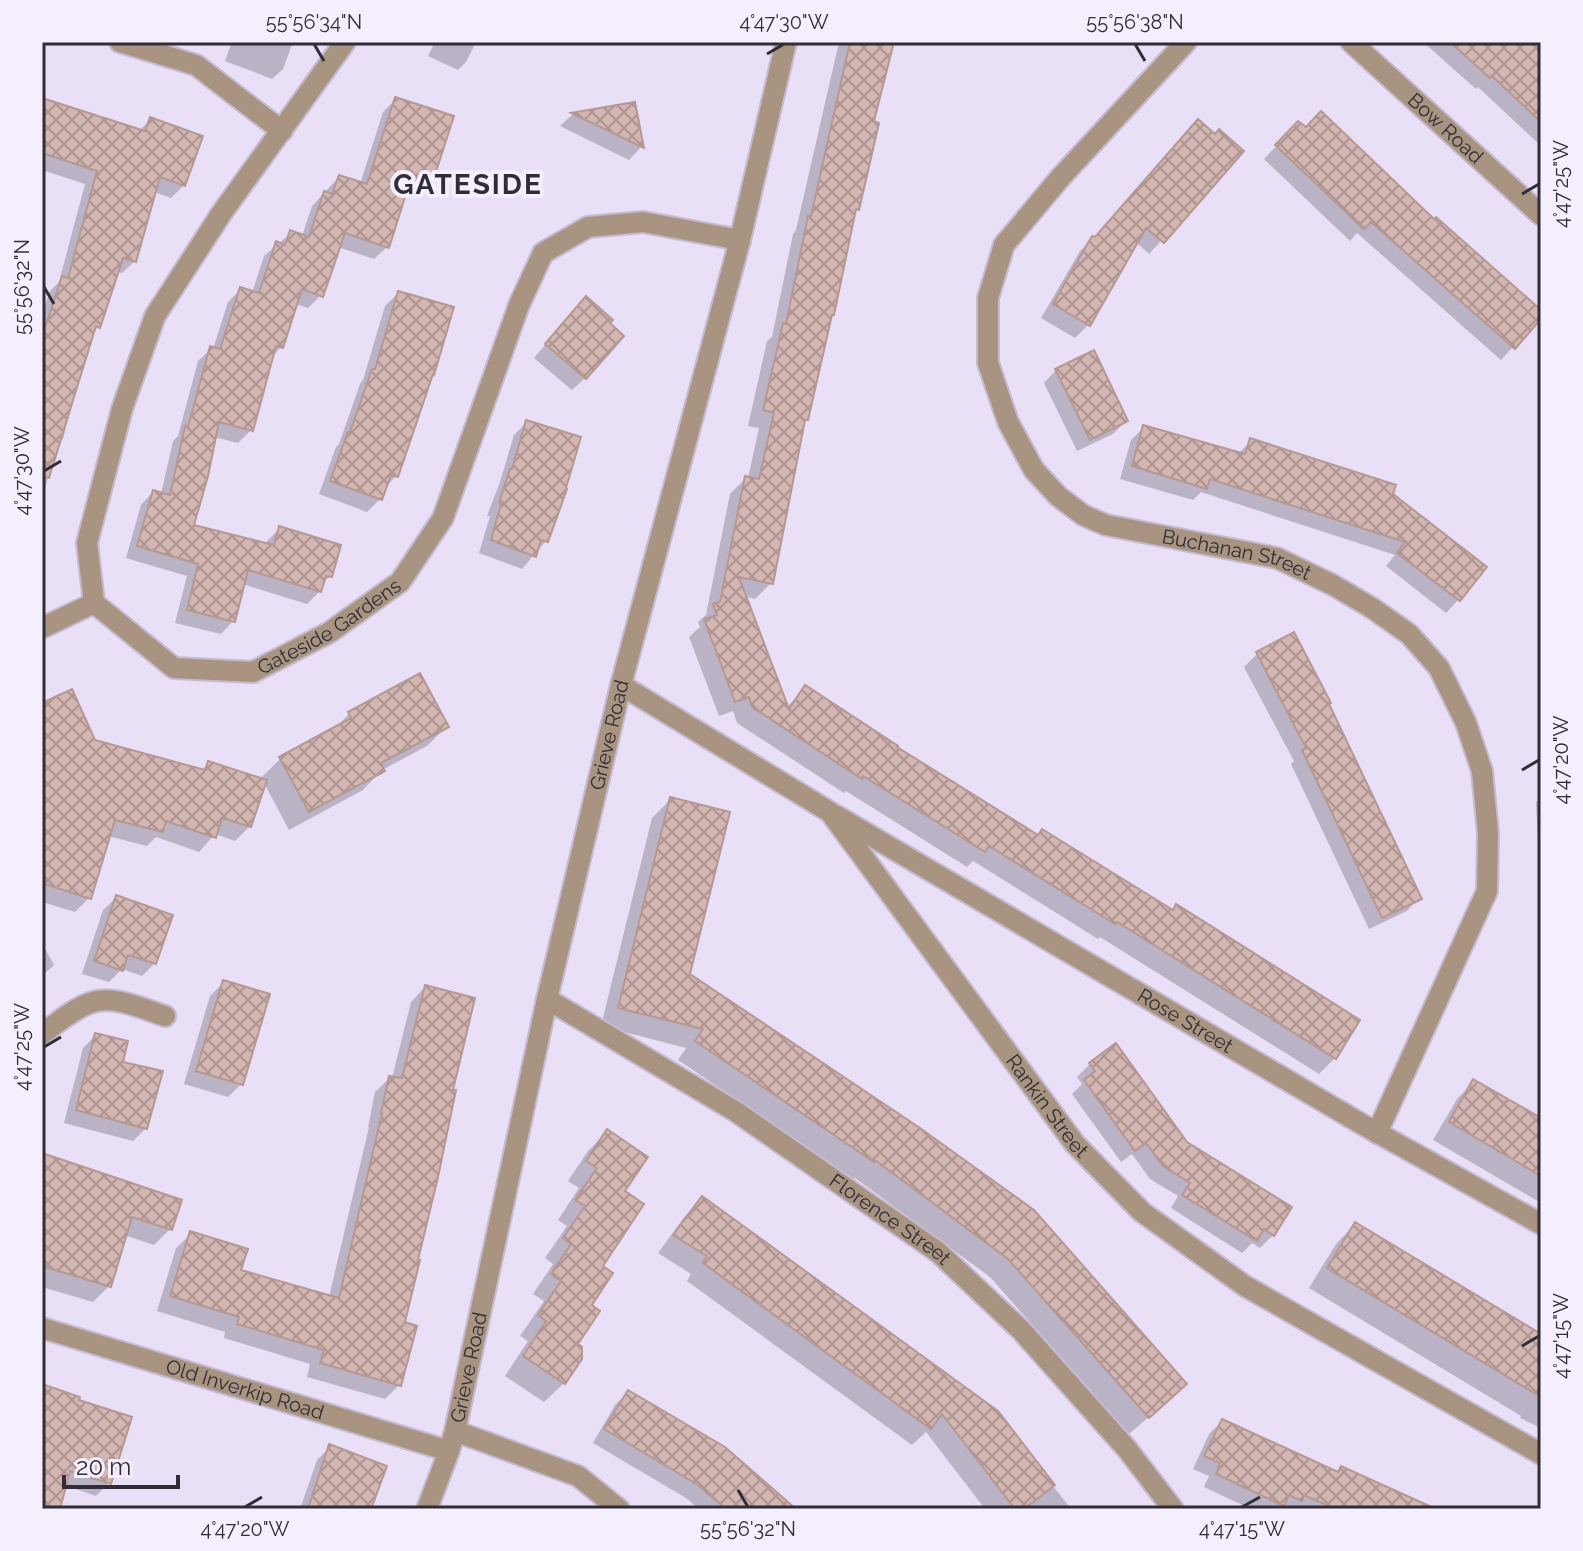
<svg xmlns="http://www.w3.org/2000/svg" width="1583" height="1551" font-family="Raleway,sans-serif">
	<defs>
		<pattern id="building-cross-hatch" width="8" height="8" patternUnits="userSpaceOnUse" patternTransform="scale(2)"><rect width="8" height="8" fill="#d3b6b1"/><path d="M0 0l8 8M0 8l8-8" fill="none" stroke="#ac9491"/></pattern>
	</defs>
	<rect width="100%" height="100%" fill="#e9dff7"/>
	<path fill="#0003" d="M232,42H293L283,69L272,79L225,61Z
		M435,42H476L466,62L458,70L428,56Z
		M839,42H892L872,123L858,209L852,214L806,419L803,423L771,583L755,599L744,596L787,707L806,687L1335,1058L1319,1074L1100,937L1098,939L973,861L967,867L846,791L844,793L737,723L733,711L719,716L689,637L700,627L698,622L706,615L730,494L746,478H748L759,428L748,426L767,341L772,337L793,234L796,230Z
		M1423,42H1530L1541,59V146L1478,87L1476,89Z
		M396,99L430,183L417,196L405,192L387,247L374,259L338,247L321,295L308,308L295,304L281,347L271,358L251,430L238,443L214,437L191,526L266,545L267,541L280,528L330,576L322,584L320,591L307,604L242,584L233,621L221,634L175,623L187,576L126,558L141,505L153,492L161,494L173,441L178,436L198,361L211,349H213L228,302L241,289L252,293L264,256L291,233L302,236L312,206L339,177L360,184L383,112Z
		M42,100L139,131L150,120L184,185L171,198L154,192L135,261L122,273L116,272L98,327L92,333L69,406L71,407L63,439L58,444L45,488L42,490V314L50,291L59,282L85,184L42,170Z
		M633,104L641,147L629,160L560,126L572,115Z
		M1298,123L1434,222L1541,312V316L1501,360L1357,233L1350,241L1264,159Z
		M1215,136L1242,152L1149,254L1136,242L1088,325L1075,338L1041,318L1080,251L1093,238Z
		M398,293L396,476L384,489L380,499L367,512L319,494L336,447L339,444L360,384L363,380L385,306Z
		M573,312L585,378L572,390L534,358Z
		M1056,370L1126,421L1113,434L1077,451L1044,383Z
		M527,422L546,541L522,569L479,553L490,516H487L500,482L514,435Z
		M1144,427L1238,454L1251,441L1391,495L1484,567L1458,600L1446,613L1386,566L1395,555L1201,492L1193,500L1120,479L1131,440Z
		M1293,635L1419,898L1407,911L1369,929L1291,764L1294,761L1244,667L1257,654Z
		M42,706L94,741L201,771L209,763L259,780L280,759L332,731L349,714L446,727L427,746L382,770L363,790L289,830L264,783L250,826L235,841L215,834L199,852L156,837L147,846L108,836L89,898L75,912L42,902Z
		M1541,797V877H1540L1536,802Z
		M671,799L688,974L926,1134L1166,1402L1129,1434L990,1277L855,1178L854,1179L678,1060L686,1048L601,1026L652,818Z
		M116,898L155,963L142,976L122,969L109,982L82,974L103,910Z
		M42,943L54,965L42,976Z
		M223,983L241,1084L228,1097L184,1084L210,996Z
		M425,987L399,1385L385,1399L307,1377L310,1364L224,1338L225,1332L157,1311L176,1248L191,1234L239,1271L329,1297L369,1127H368L375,1092L390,1078H392L411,1002Z
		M96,1035L146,1128L133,1141L64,1123L83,1048Z
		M1090,1064L1273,1235L1260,1248L1252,1243L1242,1253L1171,1208L1178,1196L1150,1179L1132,1154L1121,1162L1072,1094L1082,1084L1077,1077Z
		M1474,1082L1541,1121V1203L1433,1140L1457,1099Z
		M607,1132L623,1191L589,1306L575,1344L580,1358L564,1383L544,1402L505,1376L528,1341L520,1336L544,1301L533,1294L553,1264L545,1258L567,1226L558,1220L579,1188L568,1181L588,1151Z
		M42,1155L170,1229L154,1245L124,1235L109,1286L93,1302L42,1287Z
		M702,1199L996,1413L1071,1509H985L926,1432L912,1445L687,1281L691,1274L658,1253L685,1216Z
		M1355,1224L1541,1347V1428L1520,1418L1521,1416L1309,1288L1336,1244Z
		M42,1389L109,1483L96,1496L64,1485L57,1509H42Z
		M628,1392L793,1509H699L686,1498L593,1443L615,1405Z
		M1222,1421L1337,1473L1342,1468L1429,1509H1251L1204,1487L1209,1476L1193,1469L1209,1434Z
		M330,1447L369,1509H300L317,1460Z"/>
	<path fill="url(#building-cross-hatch)" stroke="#b59894" stroke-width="2" d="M850,42H894L874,121L879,123L859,210L856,209L834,315H832L808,420H805L773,584L739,577L789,709L805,685L898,746L897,747L1038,835L1042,829L1173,910L1176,904L1360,1020L1336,1059L1117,922L1115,924L989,846L985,852L863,776L862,779L752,707L749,697L735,702L704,619L717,615L713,604L720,602L745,476L759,479L774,413L763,410L783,323L786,324L808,216H811Z
		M1450,42H1541V122L1492,76L1490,78Z
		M395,97L454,116L432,184L411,178L389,248L345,233L323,297L302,289L283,348L276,346L253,431L219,422L208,476L194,525L274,545L279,526L341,545L332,577L326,576L321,592L248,570L235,622L187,610L198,564L137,546L153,490L170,495L185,426L188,427L210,346L220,349L240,287L259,293L276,241L285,245L290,230L309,237L324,191L332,194L339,175L367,184Z
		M42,98L145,131L150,117L203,136L185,186L160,177L136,262L123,258L100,328L96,326L49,478L42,477V337L62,276L68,278L97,171L42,153Z
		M635,102L644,148L571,113Z
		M1321,111L1434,219L1436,217L1541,310V319L1515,349L1371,222L1364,229L1275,145L1298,121L1306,127Z
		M1198,119L1215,134L1219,129L1244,151L1164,243L1146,228L1090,326L1053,304L1092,236L1095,237Z
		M398,291L454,307L434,375L433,374L398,477L391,475L382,500L330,481L348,432H350L372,369H375Z
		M586,296L613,320L610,323L624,336L586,379L545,344Z
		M1094,350L1128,421L1090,440L1055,369Z
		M526,420L581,437L566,488L567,489L548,542L541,540L536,557L491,540L501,504L499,503L510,469H512Z
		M1143,425L1245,454L1250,438L1396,485L1393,494L1487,567L1460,601L1397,553L1405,542L1210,479L1207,489L1132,466Z
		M1294,632L1331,703L1329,704L1422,899L1382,918L1302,750L1306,748L1256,652Z
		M420,673L449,727L381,763L385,771L309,812L279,757L351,718L348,712Z
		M72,689L95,740L205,770L208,761L267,780L251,827L222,818L216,838L166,821L163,832L115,820L91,899L42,883V703Z
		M670,797L730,812L690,974L920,1128L1034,1210L1187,1384L1149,1418L1008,1259L875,1160L874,1162L695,1041L703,1029L618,1008Z
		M116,895L173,915L156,964L128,955L123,971L94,961Z
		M223,980L270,994L243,1085L196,1071Z
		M425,985L475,998L453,1090H456L438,1177L418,1260H420L405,1322L417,1326L401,1386L320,1363L324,1350L237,1324L239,1317L170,1296L190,1231L248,1249L241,1270L339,1298L382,1113H381L389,1076L402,1078Z
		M95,1033L128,1041L123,1062L163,1071L147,1129L76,1110Z
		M1116,1043L1187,1142L1292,1207L1274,1236L1264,1229L1257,1241L1182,1195L1190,1183L1163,1166L1146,1143L1135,1151L1084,1080L1095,1071L1089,1063Z
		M1473,1079L1541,1118V1176L1449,1122Z
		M607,1129L648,1157L625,1191L644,1204L603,1266L613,1273L592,1305L600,1311L578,1344L582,1347V1359L565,1384L523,1356L546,1321L538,1315L561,1281L551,1274L571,1244L563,1238L585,1206L575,1200L597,1168L586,1161Z
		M42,1153L182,1200L172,1230L132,1217L111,1287L42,1266Z
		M702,1196L998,1411L1055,1485L1024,1509H1015L942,1414L931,1429L703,1263L707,1256L673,1235Z
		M1355,1222L1541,1334V1397L1327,1268Z
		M42,1384L80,1397L79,1400L132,1417L111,1484L70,1471L60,1509H42Z
		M628,1390L725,1447L796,1509H726L698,1485L604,1429Z
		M1222,1419L1338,1472L1341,1466L1436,1509H1336L1304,1495L1302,1501L1289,1495L1284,1506L1216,1474L1220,1463L1204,1456Z
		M329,1444L387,1466L371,1509H308Z"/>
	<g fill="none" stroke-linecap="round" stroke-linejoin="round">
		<g stroke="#c4bbd0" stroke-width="24">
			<g id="minor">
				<path d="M120,42L196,65L282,131"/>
				<path id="s1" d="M345,42L221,214L155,316L122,409L87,543L94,603L174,668L253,672L330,632L400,582L443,518L519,305L543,253L588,227L643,222L740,240"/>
				<path id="s2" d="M1186,42L1060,178L1004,245L988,298V363L1008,422L1034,470L1058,496L1083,515L1106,525L1277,558L1333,585L1372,608L1409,634L1439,668L1466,723L1482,771L1488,833L1487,891L1377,1133"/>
				<path id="s3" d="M1351,42L1541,215"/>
				<path d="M42,628L94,603"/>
				<path id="s4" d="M621,685L830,812L1075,1144L1142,1212L1245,1286L1541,1454"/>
				<path id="s5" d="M837,816L1360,1123L1541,1224"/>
				<path id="s6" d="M547,999L735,1111L938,1252L1021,1330L1127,1449L1173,1509"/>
				<path d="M42,1034C57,1023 73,1009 90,1003C113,994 143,1009 165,1016"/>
				<path id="s7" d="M42,1328L449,1451"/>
				<path d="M455,1431L578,1476L619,1509"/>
				<path id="s8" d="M427,1509L449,1451L455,1431L547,999L621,685L740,240L786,42"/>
			</g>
		</g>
		<use href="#minor" stroke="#a89480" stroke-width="20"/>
	</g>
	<path fill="none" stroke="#312d36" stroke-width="3" d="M314,44L324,61M1135,44L1145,61M767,54L784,44M1522,194L1539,184M44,287L54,304M44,471L61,461M1522,770L1539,760M44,1047L61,1037M1522,1346L1539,1336M738,1490L748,1507M245,1507L262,1497M1242,1507L1260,1497"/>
	<g text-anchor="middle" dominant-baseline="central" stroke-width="8" stroke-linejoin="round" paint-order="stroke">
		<g font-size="20" fill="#312d36" stroke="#f4eefd">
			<text stroke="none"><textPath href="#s3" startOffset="128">Bow Road</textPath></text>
			<text stroke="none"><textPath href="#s2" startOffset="736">Buchanan Street</textPath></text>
			<text stroke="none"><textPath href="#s1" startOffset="902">Gateside Gardens</textPath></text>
			<text stroke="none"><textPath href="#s8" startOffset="796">Grieve Road</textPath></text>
			<text stroke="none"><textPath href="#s5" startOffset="404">Rose Street</textPath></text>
			<text stroke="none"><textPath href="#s4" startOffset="610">Rankin Street</textPath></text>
			<text stroke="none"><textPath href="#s6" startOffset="408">Florence Street</textPath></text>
			<text stroke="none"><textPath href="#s8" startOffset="148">Grieve Road</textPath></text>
			<text stroke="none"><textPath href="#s7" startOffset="212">Old Inverkip Road</textPath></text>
		</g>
		<g font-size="28" font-weight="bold" letter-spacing="2" fill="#312d36" stroke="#f4eefd">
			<text x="468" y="184">GATESIDE</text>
		</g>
	</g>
	<rect width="1583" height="1551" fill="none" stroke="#f4eefd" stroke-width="88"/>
	<path d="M64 1475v12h114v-12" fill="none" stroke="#312d36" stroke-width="4"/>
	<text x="76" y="1475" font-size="24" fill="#312d36" stroke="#f4eefd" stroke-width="6" paint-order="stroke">20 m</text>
	<rect x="44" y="44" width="1495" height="1463" fill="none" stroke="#312d36" stroke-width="3"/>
	<g font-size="20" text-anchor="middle" fill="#312d36">
		<text x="314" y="29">55°56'34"N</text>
		<text x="784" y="29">4°47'30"W</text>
		<text x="1135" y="29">55°56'38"N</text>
		<text transform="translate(1561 184) rotate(-90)" y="7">4°47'25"W</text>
		<text transform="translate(22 287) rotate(-90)" y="7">55°56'32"N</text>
		<text transform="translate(22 471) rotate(-90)" y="7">4°47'30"W</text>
		<text transform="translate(1561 760) rotate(-90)" y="7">4°47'20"W</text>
		<text transform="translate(22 1047) rotate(-90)" y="7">4°47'25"W</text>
		<text transform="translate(1561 1336) rotate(-90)" y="7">4°47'15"W</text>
		<text x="245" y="1536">4°47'20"W</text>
		<text x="748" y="1536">55°56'32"N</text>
		<text x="1242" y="1536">4°47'15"W</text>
	</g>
</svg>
